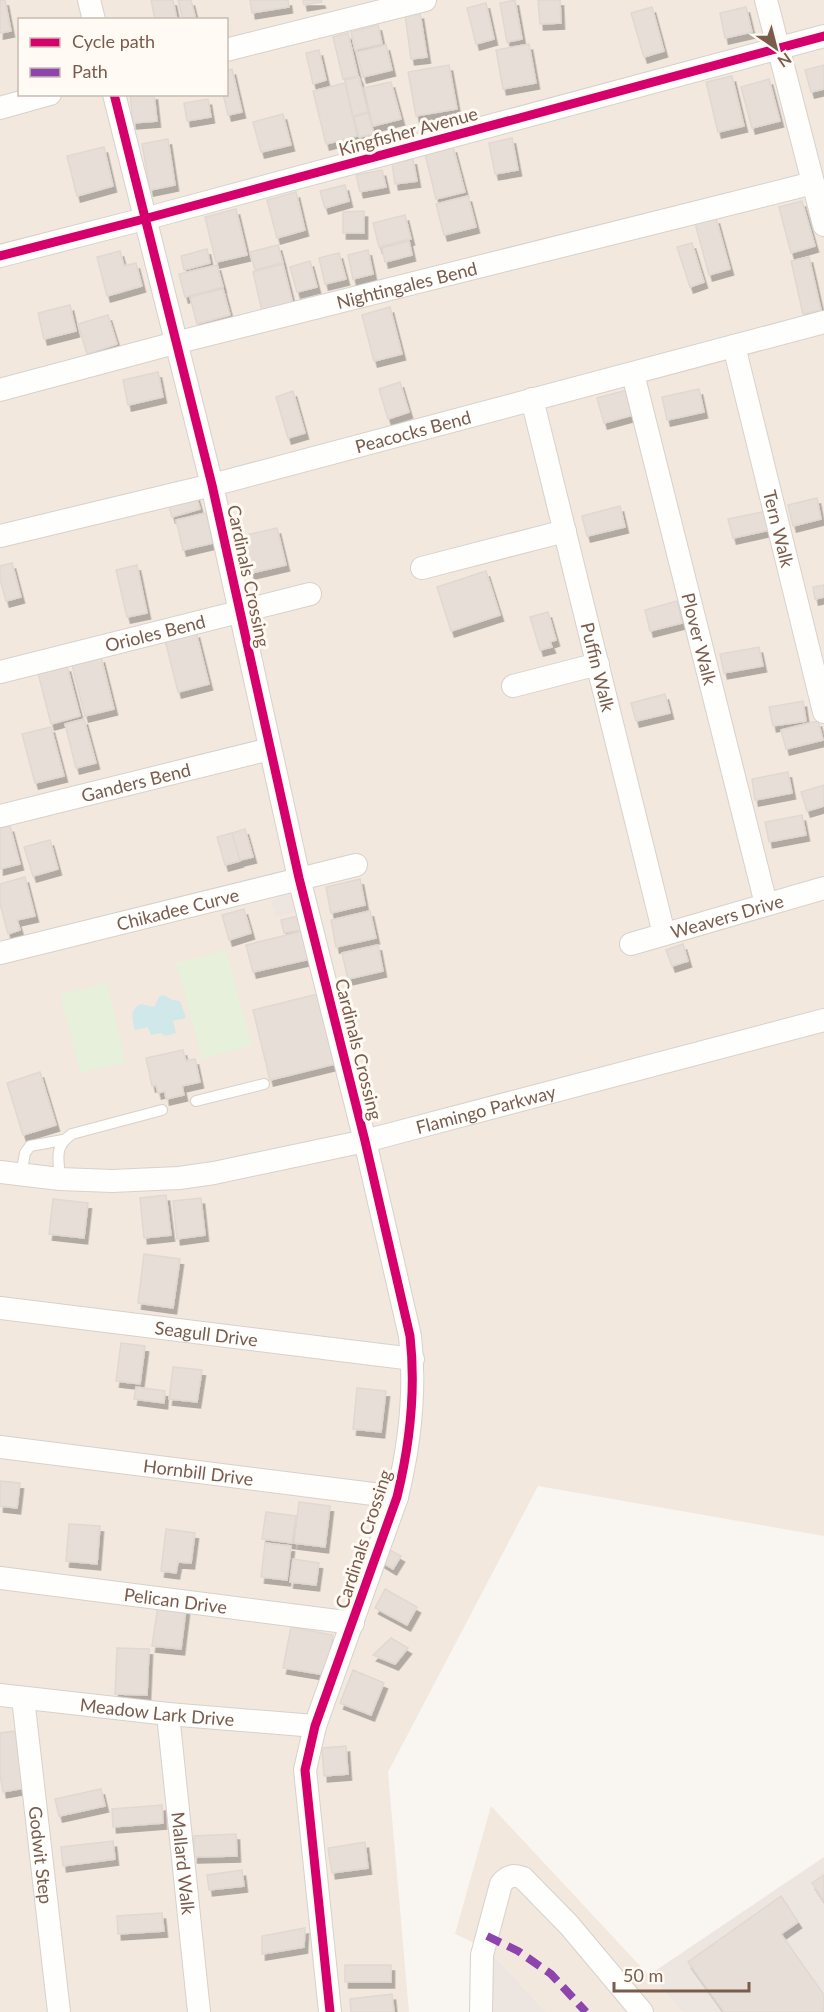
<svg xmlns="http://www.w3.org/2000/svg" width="824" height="2012" font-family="Lato,sans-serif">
	<defs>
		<filter id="shadow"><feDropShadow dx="3.5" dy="6" stdDeviation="0" flood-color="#0004"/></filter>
	</defs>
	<rect width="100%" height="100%" fill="#f9f5f0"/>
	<path fill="#f2e8de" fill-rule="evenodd" d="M0,0H824V1536L538,1486L388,1772L409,2012H0ZM20,20H226V94H20Z
		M491,1806L683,2012H546L488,1949L455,1934Z"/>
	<path fill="#ede5e0" d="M290,894L295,912L276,917L271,900Z
		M824,1857V2012H683L649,1975Z
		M488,1949L546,2012H489Z"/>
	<path fill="#e7f0db" d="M226,950L252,1045L202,1059L176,963Z
		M107,983L126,1062L80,1073L60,994Z"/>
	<path fill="#d0e8ea" d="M163,995L173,1000L180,1001L186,1018L173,1021L176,1033L165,1036L161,1033L151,1035L148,1027L135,1030C132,1019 129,1010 141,1004L154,1007L159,997Z"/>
	<path fill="#e6ded7" stroke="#e2d8d2" stroke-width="1.5" filter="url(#shadow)" d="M0,0H5L11,31L0,33Z
		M151,0H173L177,20H155Z
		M178,0H191L196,20H183Z
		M250,0H288L289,7L252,13Z
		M303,0H321L322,2L304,5Z
		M515,0L522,39L507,42L500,3Z
		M538,0H560L561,23L540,24Z
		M486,3L494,39L476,44L467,8Z
		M652,7L664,51L644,57L631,13Z
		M746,7L752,32L725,38L720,13Z
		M420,13L427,57L411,59L405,15Z
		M378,25L382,44L355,50L351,32Z
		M348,33L358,76L343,79L333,37Z
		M529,44L536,83L503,89L496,50Z
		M386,45L392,70L363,77L357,52Z
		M319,50L326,80L313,84L306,53Z
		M449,65L457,109L416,116L408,72Z
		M824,65V89L811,92L805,70Z
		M232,69L242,112L228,115L223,94H226V71Z
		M732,76L744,126L718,132L706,82Z
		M359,77L368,112L353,116L345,80Z
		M769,79L780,121L752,128L741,87Z
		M391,82L401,119L373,126L364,88Z
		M345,83L357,136L326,144L313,91Z
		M130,94H154L157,121L133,123Z
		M208,99L211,117L187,121L184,103Z
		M368,113L374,134L359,137L354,117Z
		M283,114L291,145L261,152L253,122Z
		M512,138L518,170L495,174L489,143Z
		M168,139L175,185L150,190L142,144Z
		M104,147L113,186L77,196L67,156Z
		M453,147L465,192L436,199L425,154Z
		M413,159L417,181L395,184L392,163Z
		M382,170L386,187L360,192L356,175Z
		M345,185L349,201L325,208L320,191Z
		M296,192L305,230L277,238L267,200Z
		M468,196L476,227L444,235L436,204Z
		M802,201L815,246L791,253L779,207Z
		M236,209L247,255L216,262L205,217Z
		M364,211V233H343V212Z
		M405,215L411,239L379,247L373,223Z
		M716,218L730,269L709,275L695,223Z
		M409,241L412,255L385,262L382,248Z
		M692,243L704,282L690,287L677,247Z
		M278,245L283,263L255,270L250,252Z
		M207,249L210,263L184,270L181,256Z
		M368,250L373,274L353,279L348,255Z
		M120,251L124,266L136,263L142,286L107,296L97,257Z
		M339,253L346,279L325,284L319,258Z
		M809,257L821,310L803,314L791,261Z
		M310,261L317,287L297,292L290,267Z
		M283,264L293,304L262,311L253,272Z
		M217,265L223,287L185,297L179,274Z
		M223,289L230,315L197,324L190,297Z
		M70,305L76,331L44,339L38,313Z
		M390,307L402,354L374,361L362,315Z
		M108,315L117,344L87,354L78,324Z
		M158,372L163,397L128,405L123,380Z
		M400,382L409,412L388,419L379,389Z
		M699,389L704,412L667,420L662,397Z
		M627,390L633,415L604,423L597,398Z
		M293,391L305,433L288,438L276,397Z
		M195,492L200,509L172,517L167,499Z
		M817,498L821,519L793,526L788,505Z
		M620,506L625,527L587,536L582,516Z
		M766,511L770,530L733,538L728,519Z
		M206,513L213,543L183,550L176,520Z
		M277,528L286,565L251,573L242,536Z
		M12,563L21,597L6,601L0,580V566Z
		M137,565L147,613L127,617L116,570Z
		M486,571L500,615L451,631L437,587Z
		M824,585V597L815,599L813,587Z
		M677,601L682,623L650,631L645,610Z
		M548,612L556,640L550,642L552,647L540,650L530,617Z
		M196,632L209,684L178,692L165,640Z
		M759,647L763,666L724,673L720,654Z
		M101,657L114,709L85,716L72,665Z
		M67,666L80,716L51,724L38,673Z
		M665,694L670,713L636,721L631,703Z
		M803,701L806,721L773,726L769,707Z
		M84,719L96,763L76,768L65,724Z
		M818,721L823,740L786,749L781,730Z
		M51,727L64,776L35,783L22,734Z
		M788,772L792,793L755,800L752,779Z
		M824,785V806L807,811L801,792Z
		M802,815L806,835L769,842L765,822Z
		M10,826L20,864L0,869V828Z
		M245,829L253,857L240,860L232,833Z
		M232,833L240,861L225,865L217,837Z
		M50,840L58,869L33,876L24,847Z
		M25,877L35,916L17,920L20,930L8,934L0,904V884Z
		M360,879L365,905L331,913L326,887Z
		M244,909L251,933L229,940L222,915Z
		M370,911L376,938L336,947L331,920Z
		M298,916L301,930L284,933L281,920Z
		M303,931L310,959L253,972L246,945Z
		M683,944L688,961L672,966L666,950Z
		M378,945L383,971L348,979L342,953Z
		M318,994L335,1064L270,1080L253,1010Z
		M183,1050L186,1061L195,1059L200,1082L182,1086L184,1095L166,1099L165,1091L158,1093L156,1085L152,1086L146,1058Z
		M40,1072L56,1125L23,1135L7,1083Z
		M166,1195L171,1235L144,1238L140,1198Z
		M201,1198L205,1235L177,1239L173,1201Z
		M53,1199L88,1203L84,1238L49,1234Z
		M144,1254L180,1259L173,1308L138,1303Z
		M121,1343L145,1346L140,1384L116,1381Z
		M173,1367L202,1370L197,1402L169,1399Z
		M136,1387L165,1391L164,1403L134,1399Z
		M357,1388L386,1391L381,1432L353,1429Z
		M0,1481L20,1483L17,1508L0,1506Z
		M299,1502L330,1506L325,1547L294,1543Z
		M266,1512L296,1516L292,1543L262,1539Z
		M69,1524L100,1526L97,1564L66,1561Z
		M166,1529L195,1533L191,1563L178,1562L176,1573L161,1571Z
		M265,1543L291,1546L287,1580L261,1577Z
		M388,1549L401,1556L393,1569L380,1561Z
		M293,1559L319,1563L316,1585L290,1582Z
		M385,1589L417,1607L407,1625L375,1608Z
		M158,1605L186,1609L181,1649L152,1646Z
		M291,1627L333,1635L325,1675L283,1668Z
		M391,1638L408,1648L395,1664L373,1655Z
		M117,1648L149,1649L147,1695L115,1694Z
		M353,1670L384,1683L371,1715L340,1703Z
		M15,1731L25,1788L3,1792L0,1774V1733Z
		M346,1746L348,1774L324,1776L322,1748Z
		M101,1789L105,1806L59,1816L55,1799Z
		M162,1805L163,1823L113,1827L112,1809Z
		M236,1834L237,1856L194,1857V1836Z
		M113,1841L115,1859L63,1866L61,1847Z
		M365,1842L368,1868L332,1873L328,1848Z
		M242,1870L244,1886L209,1890L207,1875Z
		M824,1875V1901L812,1883Z
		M781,1896L798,1922L781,1934L824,1995V2012H724L688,1962Z
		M162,1913L164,1931L118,1934L117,1916Z
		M305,1928L304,1947L262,1954V1936Z
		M345,1965H391V1982H345Z
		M392,1994L394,2012H351L350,1999Z"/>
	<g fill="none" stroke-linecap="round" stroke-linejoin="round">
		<g stroke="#d7d1cb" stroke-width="12">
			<path id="lane" d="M196,1101L264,1084
				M21,1175L25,1153L30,1146L63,1140
				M60,1179C59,1159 53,1147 72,1134L162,1110"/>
		</g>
		<g stroke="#d7d1cb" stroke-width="24">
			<g id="street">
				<path d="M89,0L94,20"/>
				<path d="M766,0L824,225"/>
				<path d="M226,50L425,0"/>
				<path d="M114,94L212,485L299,878L365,1141L410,1336C416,1390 410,1444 397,1497L315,1726L305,1770L330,2012"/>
				<path d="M0,108L50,94"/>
				<path d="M0,256L144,219L824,36"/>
				<path id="s1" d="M734,346L824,712"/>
				<path id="s2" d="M633,374L766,904"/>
				<path id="s3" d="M0,390L175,343L813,183"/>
				<path id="s4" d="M532,399L664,934"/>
				<path id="s5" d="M0,536L212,485L824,322"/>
				<path d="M422,568L565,531"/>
				<path id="s6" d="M0,672L310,594"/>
				<path d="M513,686L598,664"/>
				<path id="s7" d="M0,816L270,749"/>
				<path id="s8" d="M631,944L824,888"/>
				<path id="s9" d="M0,953L356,865"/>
				<path id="s10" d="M0,1172L60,1179L112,1181L179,1178L214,1173L365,1141L824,1020"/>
				<path id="s11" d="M0,1308L413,1359"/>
				<path id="s12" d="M0,1447L397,1497"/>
				<path id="s13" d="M0,1578L353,1623"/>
				<path id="s14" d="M0,1695L168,1714L315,1726"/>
				<path id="s15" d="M23,1698L59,2012"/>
				<path id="s16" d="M168,1714L199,2012"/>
				<path d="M481,2012L482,1955L501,1884C507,1876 513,1874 523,1878L569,1925L642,2012"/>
			</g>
		</g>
		<use href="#lane" stroke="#fefefd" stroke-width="10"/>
		<use href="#street" stroke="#fefefd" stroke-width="22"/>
		<path stroke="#8e44ad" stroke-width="8" stroke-dasharray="15 8" stroke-linecap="butt" d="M487,1936L518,1951L551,1974L586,2012"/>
		<g stroke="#fffaf3" stroke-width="13">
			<path id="cycleway" d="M114,94L212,485L299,878L365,1141L410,1336C416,1390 410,1444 397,1497L315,1726L305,1770L330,2012
				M0,256L144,219L824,36"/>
		</g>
		<use href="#cycleway" stroke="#d6006c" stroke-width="9"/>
	</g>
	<g text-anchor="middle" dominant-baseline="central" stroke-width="6" stroke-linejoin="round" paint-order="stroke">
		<g font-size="18" fill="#7a5c4d" stroke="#fffaf3">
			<text transform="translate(408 131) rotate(-15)">Kingfisher Avenue</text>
			<text stroke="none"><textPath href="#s3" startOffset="420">Nightingales Bend</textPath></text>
			<text stroke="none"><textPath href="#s5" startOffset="426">Peacocks Bend</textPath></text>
			<text stroke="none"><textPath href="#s1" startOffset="188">Tern Walk</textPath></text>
			<text transform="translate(249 576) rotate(78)">Cardinals Crossing</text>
			<text stroke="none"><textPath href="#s6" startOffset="160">Orioles Bend</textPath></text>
			<text stroke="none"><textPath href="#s2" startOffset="273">Plover Walk</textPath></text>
			<text stroke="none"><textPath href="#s4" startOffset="276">Puffin Walk</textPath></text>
			<text stroke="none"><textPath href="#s7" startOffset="140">Ganders Bend</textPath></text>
			<text stroke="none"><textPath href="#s9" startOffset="183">Chikadee Curve</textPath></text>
			<text stroke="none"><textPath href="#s8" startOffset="100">Weavers Drive</textPath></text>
			<text transform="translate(359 1049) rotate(76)">Cardinals Crossing</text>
			<text stroke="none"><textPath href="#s10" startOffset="494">Flamingo Parkway</textPath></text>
			<text stroke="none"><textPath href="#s11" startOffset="208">Seagull Drive</textPath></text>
			<text stroke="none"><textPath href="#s12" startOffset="200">Hornbill Drive</textPath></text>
			<text transform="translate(363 1539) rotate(-72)">Cardinals Crossing</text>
			<text stroke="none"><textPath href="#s13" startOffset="177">Pelican Drive</textPath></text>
			<text stroke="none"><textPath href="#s14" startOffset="158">Meadow Lark Drive</textPath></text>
			<text stroke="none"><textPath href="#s15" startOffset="158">Godwit Step</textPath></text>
			<text stroke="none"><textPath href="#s16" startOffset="150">Mallard Walk</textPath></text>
		</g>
	</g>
	<rect x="18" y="18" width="210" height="78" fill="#fffaf3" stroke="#cabbb1" stroke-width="1.5"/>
	<rect x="30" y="38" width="30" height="9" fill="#d6006c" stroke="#cabbb1" stroke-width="1.5"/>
	<text x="72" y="48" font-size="18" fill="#7a5c4d">Cycle path</text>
	<rect x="30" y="68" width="30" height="9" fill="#8e44ad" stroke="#cabbb1" stroke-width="1.5"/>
	<text x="72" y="78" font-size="18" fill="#7a5c4d">Path</text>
	<g transform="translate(776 48) rotate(145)" stroke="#fffaf3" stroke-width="4.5" paint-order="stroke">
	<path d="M0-4.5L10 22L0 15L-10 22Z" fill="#7a5c4d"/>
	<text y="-9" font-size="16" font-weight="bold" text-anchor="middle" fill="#7a5c4d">N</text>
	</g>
	<path d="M614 1982v9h135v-9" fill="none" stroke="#7a5c4d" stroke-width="3"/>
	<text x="623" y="1982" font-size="18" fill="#7a5c4d" stroke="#fffaf3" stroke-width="4.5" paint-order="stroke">50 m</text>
</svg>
